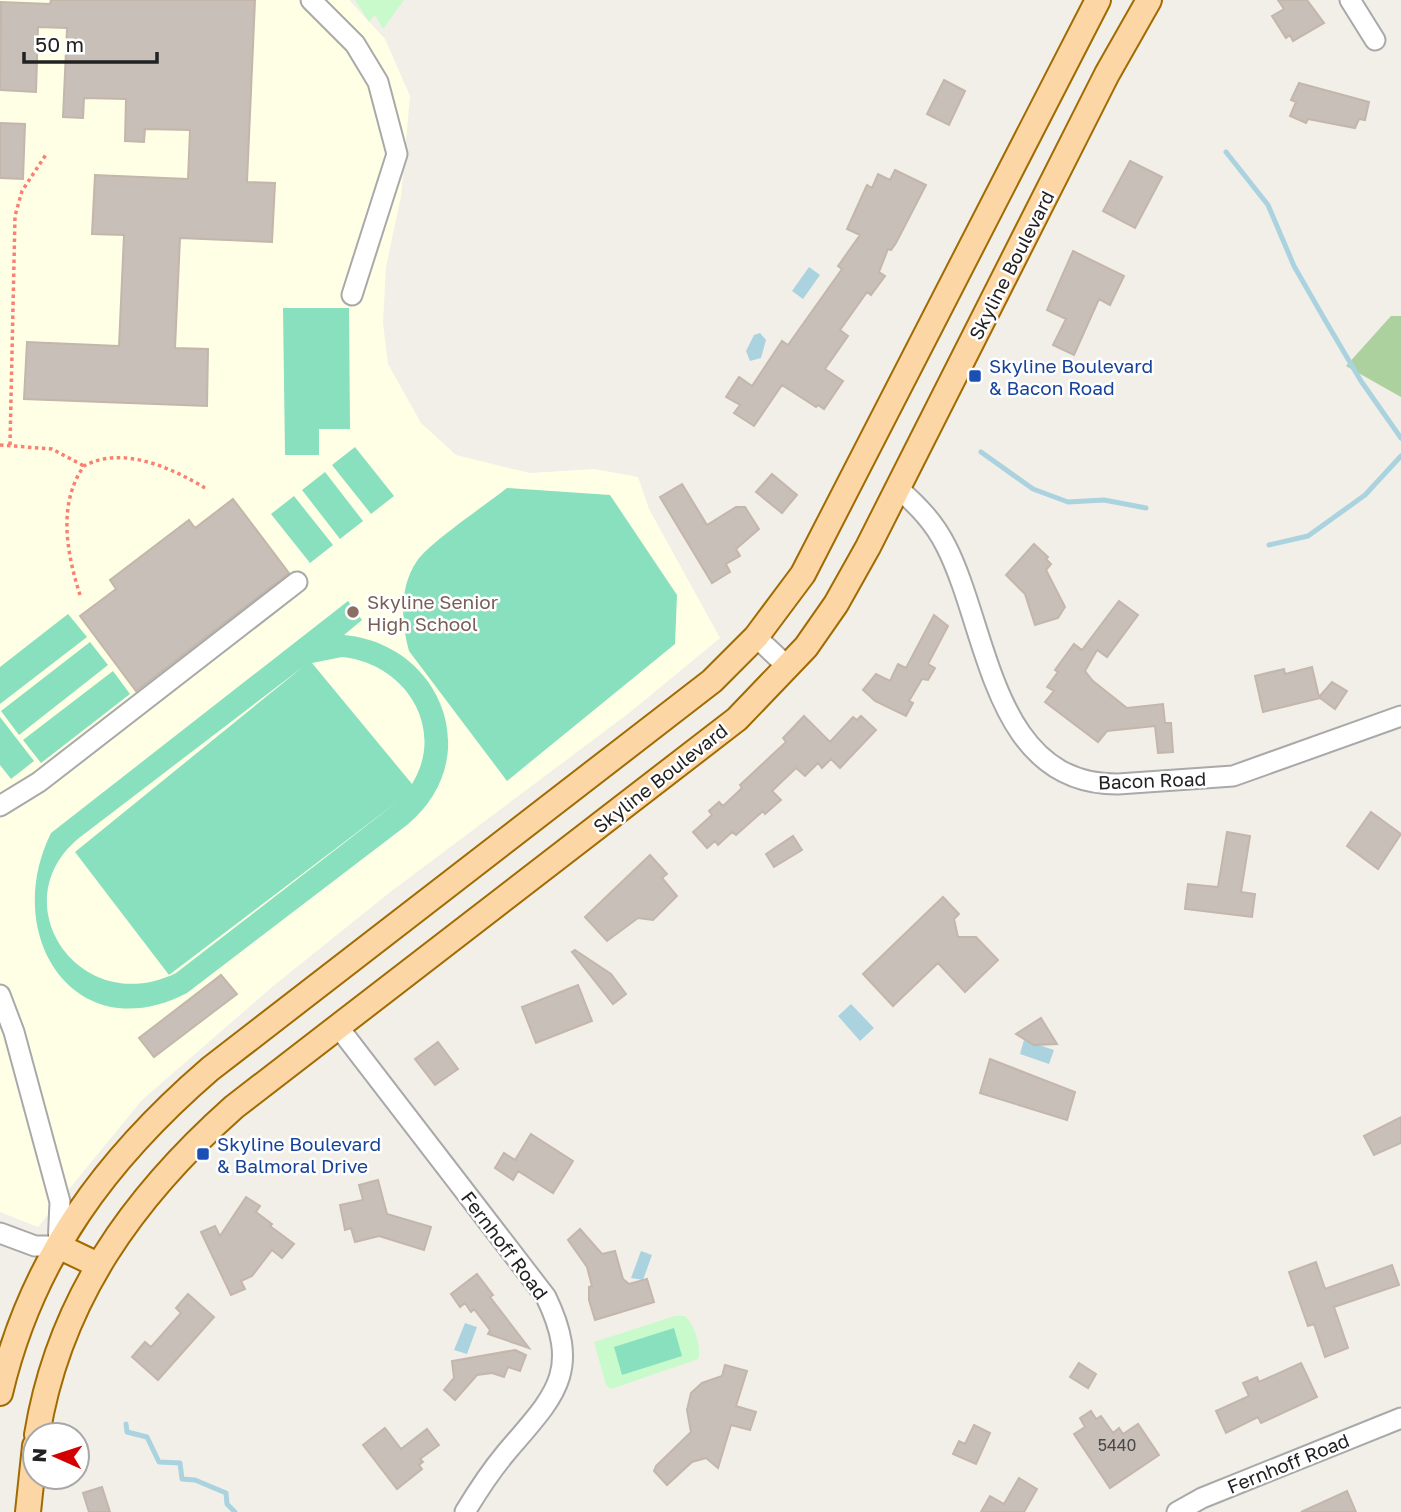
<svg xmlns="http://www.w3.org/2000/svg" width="1401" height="1512" font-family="'Golos Text',sans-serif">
	<rect width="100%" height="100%" fill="#f2efe9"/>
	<path fill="#ffffe5" d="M0,0H349L385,39L410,96L401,196L386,267L383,323L388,364L421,423L456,455L530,473L594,469L638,477L649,509L720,638L629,713L389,893L272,987L142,1100L38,1227L0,1212Z"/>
	<path fill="#add19e" d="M1391,316H1401V397L1346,366Z"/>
	<path fill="#c8facc" d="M355,0H404L383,29L375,15L369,22Z
		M675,1316H685C694,1324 702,1347 698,1359L611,1389L606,1385L594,1342Z"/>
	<path fill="#88e0be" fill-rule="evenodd" d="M283,308H349L350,429H319V455H285Z
		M355,447L394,496L371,514L332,465Z
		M325,472L363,521L340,539L302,490Z
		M507,488L610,495L677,595L675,644L507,781L409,651C401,622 399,587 417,561C429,543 487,504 507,488Z
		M294,496L333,545L310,563L271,514Z
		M348,601L362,620L344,635C442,644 487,759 407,825L187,993C76,1051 0,936 51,833ZM342,657C404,663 447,727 412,784L312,663ZM304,666L75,852L169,975L401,799L176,973C80,1020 0,903 79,838Z
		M68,614L87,637L0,704V667Z
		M90,642L108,665L19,735L1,711Z
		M113,671L130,694L41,763L23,740Z
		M0,717L34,761L11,779L0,765Z
		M674,1328L682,1356L622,1375L614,1347Z"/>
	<path fill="#aad3df" d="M809,267L820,275L803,299L792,291Z
		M760,333L766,340L761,358L750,361L746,351L754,335Z
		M851,1004L874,1028L860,1041L838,1016Z
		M1024,1040L1054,1050L1049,1064L1020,1054Z
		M641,1251L652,1255L643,1280L631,1278Z
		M465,1323L477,1327L467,1354L454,1350Z"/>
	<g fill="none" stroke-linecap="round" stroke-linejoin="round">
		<path stroke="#aad3df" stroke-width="5" d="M1226,152L1268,205L1294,266L1325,320L1361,381L1401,438
			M981,452L1033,489L1068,502L1104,500L1146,508
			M1269,545L1308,536L1365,495L1401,456
			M126,1424L127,1432L147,1437L159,1462L180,1463L182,1479L195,1480L226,1493L227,1504L235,1512"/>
	</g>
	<path fill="#c7bfb8" stroke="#c4b6ab" stroke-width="2" d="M51,0H255L247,182L275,183L272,242L180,238L175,348L208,349L207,406L24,399L27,342L119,346L124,235L92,234L95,175L188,179L190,130L145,129L144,142L125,141L126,99L84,98L83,118L63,117L67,28L38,27L36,92L0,90L1,2L50,4Z
		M1278,0H1307L1324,23L1293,41L1290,35L1286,38L1272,16L1284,9Z
		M944,80L965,91L949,125L927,114Z
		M1299,83L1369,102L1365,120L1359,119L1355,128L1308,119L1306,123L1290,116L1296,102L1291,100Z
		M0,123L25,124L23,179L0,178Z
		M1130,161L1162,177L1135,228L1103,211Z
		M895,170L926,185L896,243L891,250L888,249L879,272L885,276L871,295L867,292L840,330L848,336L825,369L843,381L824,409L818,405L816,407L782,385L754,426L734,413L740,405L726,397L739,377L752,386L782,341L788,345L842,269L838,266L860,235L847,229L867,185L872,188L878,174L890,180Z
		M1073,251L1124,276L1110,305L1099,299L1074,355L1053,345L1066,319L1047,310Z
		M772,474L797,495L782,513L756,492Z
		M682,484L707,525L736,507H745L759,529L736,549L740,556L726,564L730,572L712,583L660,497Z
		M233,499L289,573L136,691L80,616L116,589L110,580L189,520L195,528Z
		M1034,544L1048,557L1046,559L1051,564L1046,570L1065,607L1058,618L1035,625L1025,594L1006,575Z
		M1119,601L1138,615L1107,657L1097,650L1085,671L1093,681L1127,708L1163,704L1165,723H1171L1173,752L1158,753L1155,726L1107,731L1098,742L1045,702L1054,691L1047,687L1058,672L1055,670L1074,644L1082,650Z
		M934,615L948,626L928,664L935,668L928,680L922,679L909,701L913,703L906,716L875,701L863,690L876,674L890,681L898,664L906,668Z
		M1312,667L1319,697L1332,682L1347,691L1335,709L1320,698L1263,712L1255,676L1284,669L1285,674Z
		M804,716L830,742L853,717L857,720L861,716L876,730L840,768L831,759L822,768L818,763L805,776L796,768L772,791L781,800L765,814L763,811L736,835L732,832L718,845L715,841L707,848L693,832L712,815L709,811L719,802L723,806L742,788L740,785L786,742L783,738Z
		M1371,812L1401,834L1378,869L1347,846Z
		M1227,832L1250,836L1241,892L1255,894L1252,917L1185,909L1188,884L1218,887Z
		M793,836L802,850L774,867L766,854Z
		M650,855L667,874L662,878L677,896L653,920L638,918L607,941L585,917Z
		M943,897L959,914L954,919L958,937H976L998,960L965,992L938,963L893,1006L863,974Z
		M575,950L611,974L626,994L613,1004L572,952Z
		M221,975L237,994L154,1057L139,1038Z
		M578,985L592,1021L536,1043L522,1007Z
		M1041,1018L1057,1044L1034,1045L1016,1034Z
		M438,1042L458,1069L435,1085L415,1059Z
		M990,1059L1075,1092L1067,1120L980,1093Z
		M1401,1117V1143L1374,1155L1364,1136Z
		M531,1134L573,1161L553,1193L518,1171L513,1180L495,1168L504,1153L515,1160Z
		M378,1180L387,1214L431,1227L424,1250L379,1236L355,1242L351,1228L345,1230L340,1205L363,1200L359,1185Z
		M246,1197L260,1206L256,1212L272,1224L270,1226L294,1244L282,1258L272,1250L252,1276L241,1281L245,1289L231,1295L201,1232L215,1226L220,1236Z
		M580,1229L602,1254L615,1251L623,1279L629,1284L647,1279L654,1302L595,1320L589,1300V1287L592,1286L587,1267L568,1240Z
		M1316,1262L1325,1289L1392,1265L1399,1285L1334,1307L1348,1348L1325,1357L1314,1324L1308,1326L1289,1272Z
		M477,1274L493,1295L490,1297L529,1348L488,1334L490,1330L474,1309L471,1312L465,1303L460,1307L451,1294Z
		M188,1294L214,1317L158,1380L132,1357L145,1342L151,1347L181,1313L176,1308Z
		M515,1350L526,1355L520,1371L508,1367L504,1377L492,1373L477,1375L455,1400L444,1390L454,1378L452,1361Z
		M1079,1363L1096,1374L1088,1388L1070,1377Z
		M1301,1363L1317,1397L1261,1423L1258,1417L1226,1433L1216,1411L1249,1396L1243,1383L1257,1377L1259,1382Z
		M725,1365L747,1371L736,1406L756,1412L750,1430L731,1425L718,1468L706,1458L692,1462L667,1485L654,1471L656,1466L691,1432L687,1410L691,1393L702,1383L722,1376Z
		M1091,1411L1096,1419L1101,1416L1113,1433L1119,1428L1123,1434L1138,1424L1159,1455L1110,1488L1074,1434L1085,1427L1080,1418Z
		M974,1425L990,1433L976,1464L953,1454L959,1441L965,1444Z
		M385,1428L401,1449L427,1429L439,1445L420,1459L423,1462L419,1465L422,1469L397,1489L363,1445Z
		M1019,1478L1037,1489L1024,1512H981L990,1496L1004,1504Z
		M102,1487L110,1512H89L83,1493Z
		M1347,1491L1356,1512H1301Z"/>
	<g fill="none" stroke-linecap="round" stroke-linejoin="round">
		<g stroke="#a9a9a9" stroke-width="23">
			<path id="minor" d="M311,0L355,44L378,82L397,154L352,295
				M1350,0L1375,40
				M898,488C918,506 934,522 946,546C989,630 992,785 1118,784L1233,776L1401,716
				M756,637L789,668
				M0,806L39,782L297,582
				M0,995L14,1032L60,1202L58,1246H35L0,1233
				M339,1028L546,1297C583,1374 553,1397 505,1454C490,1472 477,1492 465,1512
				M1177,1512L1202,1498L1401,1418"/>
		</g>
		<g stroke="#a06b00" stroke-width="28">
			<path id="major" d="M58,1246L98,1265
				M0,1393C32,1257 107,1158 210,1069L712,681L756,637L803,574L1098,0
				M37,1435C59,1299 134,1196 234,1107L737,719L806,647L836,604L868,547L1107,74L1149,0
				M28,1512L35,1446"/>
		</g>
		<path stroke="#fa8072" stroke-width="3.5" stroke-dasharray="3.5 3.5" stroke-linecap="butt" d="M0,445L52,449L84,466
			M10,445L15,216L22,191L47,153
			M80,595C67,554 57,504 84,466C122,445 172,468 205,488"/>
		<use href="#minor" stroke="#fff" stroke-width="19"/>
		<use href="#major" stroke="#fcd6a4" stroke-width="24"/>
	</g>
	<g fill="#1a4fb4" stroke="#fff" stroke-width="2.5">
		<rect x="968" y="369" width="14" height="14" rx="3.5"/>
		<rect x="196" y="1147" width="14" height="14" rx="3.5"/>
	</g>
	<circle fill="#8d6e63" stroke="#fff" stroke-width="2.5" cx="353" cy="612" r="7"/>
	<g text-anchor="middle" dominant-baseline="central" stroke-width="5" stroke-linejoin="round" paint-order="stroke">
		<g font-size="16" fill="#4b4948">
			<text x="1117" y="1445">5440</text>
		</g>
		<g font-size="19" fill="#222" stroke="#fff">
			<text transform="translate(1011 265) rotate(-63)">Skyline Boulevard</text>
			<text transform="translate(660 778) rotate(-38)">Skyline Boulevard</text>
			<text transform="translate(1152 780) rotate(-2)">Bacon Road</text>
			<text transform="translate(505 1245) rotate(53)">Fernhoff Road</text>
			<text transform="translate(1288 1463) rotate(-22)">Fernhoff Road</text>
		</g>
		<g font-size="19" fill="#164399" stroke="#fff" text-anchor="start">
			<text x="989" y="365">Skyline Boulevard<tspan x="989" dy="22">&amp; Bacon Road</tspan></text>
			<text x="217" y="1143">Skyline Boulevard<tspan x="217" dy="22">&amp; Balmoral Drive</tspan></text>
		</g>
		<g font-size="19" fill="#785e54" stroke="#fff" text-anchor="start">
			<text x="367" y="601">Skyline Senior<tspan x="367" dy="22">High School</tspan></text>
		</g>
	</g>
	<g transform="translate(56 1456) rotate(273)"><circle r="33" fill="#ffffff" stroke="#a7a7a7" stroke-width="2"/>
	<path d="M0-5L12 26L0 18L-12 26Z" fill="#d40000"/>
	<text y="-10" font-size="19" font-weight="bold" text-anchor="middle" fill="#222222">N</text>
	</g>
	<path d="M24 52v10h133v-10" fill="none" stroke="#222222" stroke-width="3.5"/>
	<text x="35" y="52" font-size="21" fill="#222222" stroke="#ffffff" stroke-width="5" paint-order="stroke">50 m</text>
</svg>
